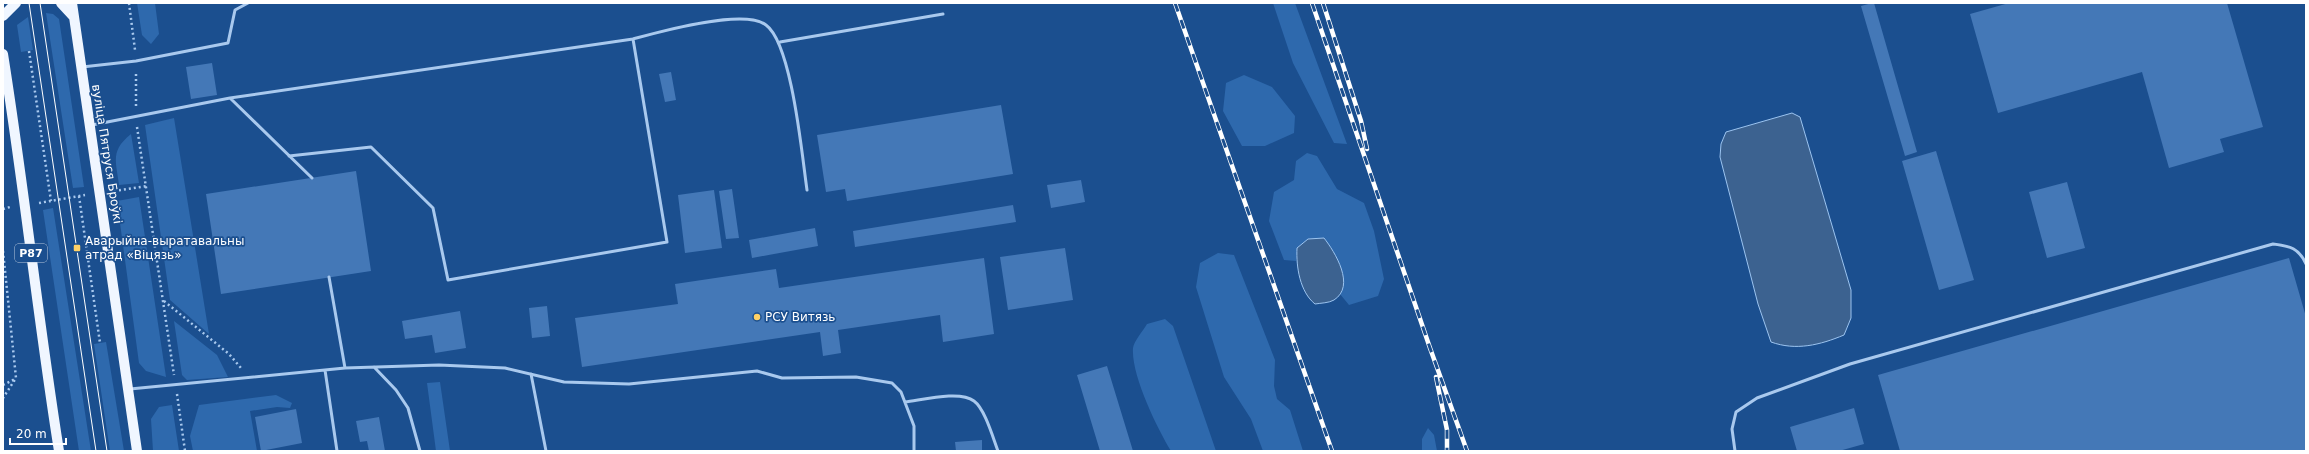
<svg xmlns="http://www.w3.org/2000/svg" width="2309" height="454" font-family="'DejaVu Sans',sans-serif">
	<rect width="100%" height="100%" fill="#1b4f8f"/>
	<path fill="#2e69ad" d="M137,3H155L159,34L151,44L142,35Z
		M1273,3H1295L1347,144L1334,143L1293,63Z
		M46,13L53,14L59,19L84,187L73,188Z
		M28,17L33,50L21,52L17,25Z
		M1244,75L1272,87L1295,116L1294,133L1265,146H1242L1223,111L1226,83Z
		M174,118L209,334L170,300L145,125Z
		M131,134L139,183L119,185C116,161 110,151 131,134Z
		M1307,153L1317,156L1337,189L1364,203L1374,231L1384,279L1378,296L1349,305L1340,294L1344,282L1297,248L1296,261L1284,260L1269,221L1274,192L1294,180L1296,161Z
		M139,197L166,377L146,371L139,363L117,201Z
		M53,208L91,451H79L43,210Z
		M1218,253L1234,255L1275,360L1274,386L1277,399L1290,410L1303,451H1263L1251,419L1224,377L1196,287L1200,263Z
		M1165,319L1173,326L1216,451H1171C1157,428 1131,375 1133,348C1134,341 1143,331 1147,324Z
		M174,321L217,355L228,377L187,380L182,375Z
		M106,342L124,451H110L94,344Z
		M440,382L450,451H436L427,383Z
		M276,395L292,403L290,408L277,407L250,411L257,451H193L190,436L199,405Z
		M172,405L179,451H153L151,419L159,407Z
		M1428,428L1434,435L1437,451H1422V439Z"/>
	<path fill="#3c6290" stroke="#9cc4f0" d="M1792,113L1800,117L1851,290V318L1844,335C1820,345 1796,351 1771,342L1758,304L1720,157L1721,144L1726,132Z
		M1324,238C1335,252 1356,286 1334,300C1329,303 1321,303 1315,304C1300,292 1296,267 1297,248L1308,239Z"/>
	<path fill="#4478b7" d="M1872,3H1874L1917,152L1905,156L1861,6Z
		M2009,3H2227L2263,127L2220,139L2224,152L2169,168L2142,72L1998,113L1970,14Z
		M212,63L217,95L191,99L186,67Z
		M671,72L676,100L665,102L659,74Z
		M1001,105L1013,174L847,201L845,189L826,192L817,135Z
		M1936,151L1974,280L1939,290L1902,161Z
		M356,171L371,271L221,294L206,194Z
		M1081,180L1085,202L1051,208L1047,185Z
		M2067,182L2085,248L2047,258L2029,192Z
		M732,189L739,238L726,239L719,191Z
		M714,190L722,248L685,253L678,195Z
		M1013,205L1016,222L855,247L853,231Z
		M815,228L818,246L752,258L749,240Z
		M1065,248L1073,300L1008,310L1000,257Z
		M984,258L994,334L943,342L940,315L838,330L841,353L823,356L820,332L582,367L575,318L678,304L675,284L776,269L779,288Z
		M2289,258L2306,317V451H1900L1878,375Z
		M547,306L550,336L532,338L529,308Z
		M460,311L466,348L435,353L432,335L405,339L402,321Z
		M1107,366L1133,451H1100L1077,375Z
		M1854,408L1864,444L1839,451H1797L1790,427Z
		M296,409L302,443L261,451L255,417Z
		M379,417L385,451H369L367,441L360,442L356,421Z
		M982,440V451H956L955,442Z"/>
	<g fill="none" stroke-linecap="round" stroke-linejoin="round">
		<path stroke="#a9c9ee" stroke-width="2.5" stroke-dasharray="2 3" stroke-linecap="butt" d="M129,3L135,50
			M29,51L51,201
			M136,106V71
			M137,127L174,375
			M114,191L147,186
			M79,196L100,343
			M39,203L85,195
			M3,209L10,207
			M3,251L16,378L3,398
			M164,301L229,354L241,368
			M3,385L15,379
			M177,394L185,451"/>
		<path stroke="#a9c9ee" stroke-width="3" d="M633,39C659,32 744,8 766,25C792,44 802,156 807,190
			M780,42L943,14
			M82,67L136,61L228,43L235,10L248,3
			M230,98L633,39L667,242L448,280L433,208L371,147L289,156
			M92,125L230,98L312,178
			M329,277L345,368
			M374,367L396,390L408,408L420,451
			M325,370L337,451
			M531,374L546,451
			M130,389L345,368L439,365L505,368L564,382L629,384L757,371L782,378L856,377L892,383L901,392L914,426V451
			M905,402C922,400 960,390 974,401C985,409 993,438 998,451
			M1735,451L1732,429L1736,412L1757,398L1850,364L2273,244C2290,246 2299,248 2306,264"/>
		<path stroke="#f0f6ff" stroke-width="10" d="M61,3L74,17
			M72,3L137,451
			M3,16L16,3
			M3,54C24,186 38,319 59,451"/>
		<path stroke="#fff" stroke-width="1" d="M29,3L96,451
			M40,3L107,451"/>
		<g stroke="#fff" stroke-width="4.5">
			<path id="rail" d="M1175,3L1332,451
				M1312,3L1430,348L1467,451
				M1323,3L1361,121L1367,149
				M1436,377L1447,430V451"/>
		</g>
		<use href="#rail" stroke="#1b4f8f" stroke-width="3" stroke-dasharray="9" stroke-linecap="butt"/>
	</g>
	<g fill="#ffd166" stroke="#1b4f8f" stroke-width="1.5">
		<rect x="73" y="244" width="8" height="8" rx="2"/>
		<circle cx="757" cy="317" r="4"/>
	</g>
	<g text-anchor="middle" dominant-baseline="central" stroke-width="3.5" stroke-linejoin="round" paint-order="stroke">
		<rect fill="#1b4f8f" stroke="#bbcadd" stroke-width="1" x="15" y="244" width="32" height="18" rx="3"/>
		<g font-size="11" font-weight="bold" fill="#fff">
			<text x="31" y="253">Р87</text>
		</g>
		<g font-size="12" fill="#fff" stroke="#1b4f8f">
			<text transform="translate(107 154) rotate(81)">вуліца Пятруся Броўкі</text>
		</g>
		<g font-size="12" fill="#fff" stroke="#1b4f8f" text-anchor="start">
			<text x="85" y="241">Аварыйна-выратавальны<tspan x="85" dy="14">атрад «Віцязь»</tspan></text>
			<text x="765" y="317">РСУ Витязь</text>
		</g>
	</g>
	<rect width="2309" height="454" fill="none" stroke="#ffffff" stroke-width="8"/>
	<path d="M10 438v6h56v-6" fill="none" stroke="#ffffff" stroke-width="2"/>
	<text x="16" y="438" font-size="12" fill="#ffffff" stroke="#1b4f8f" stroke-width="3" paint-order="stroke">20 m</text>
</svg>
